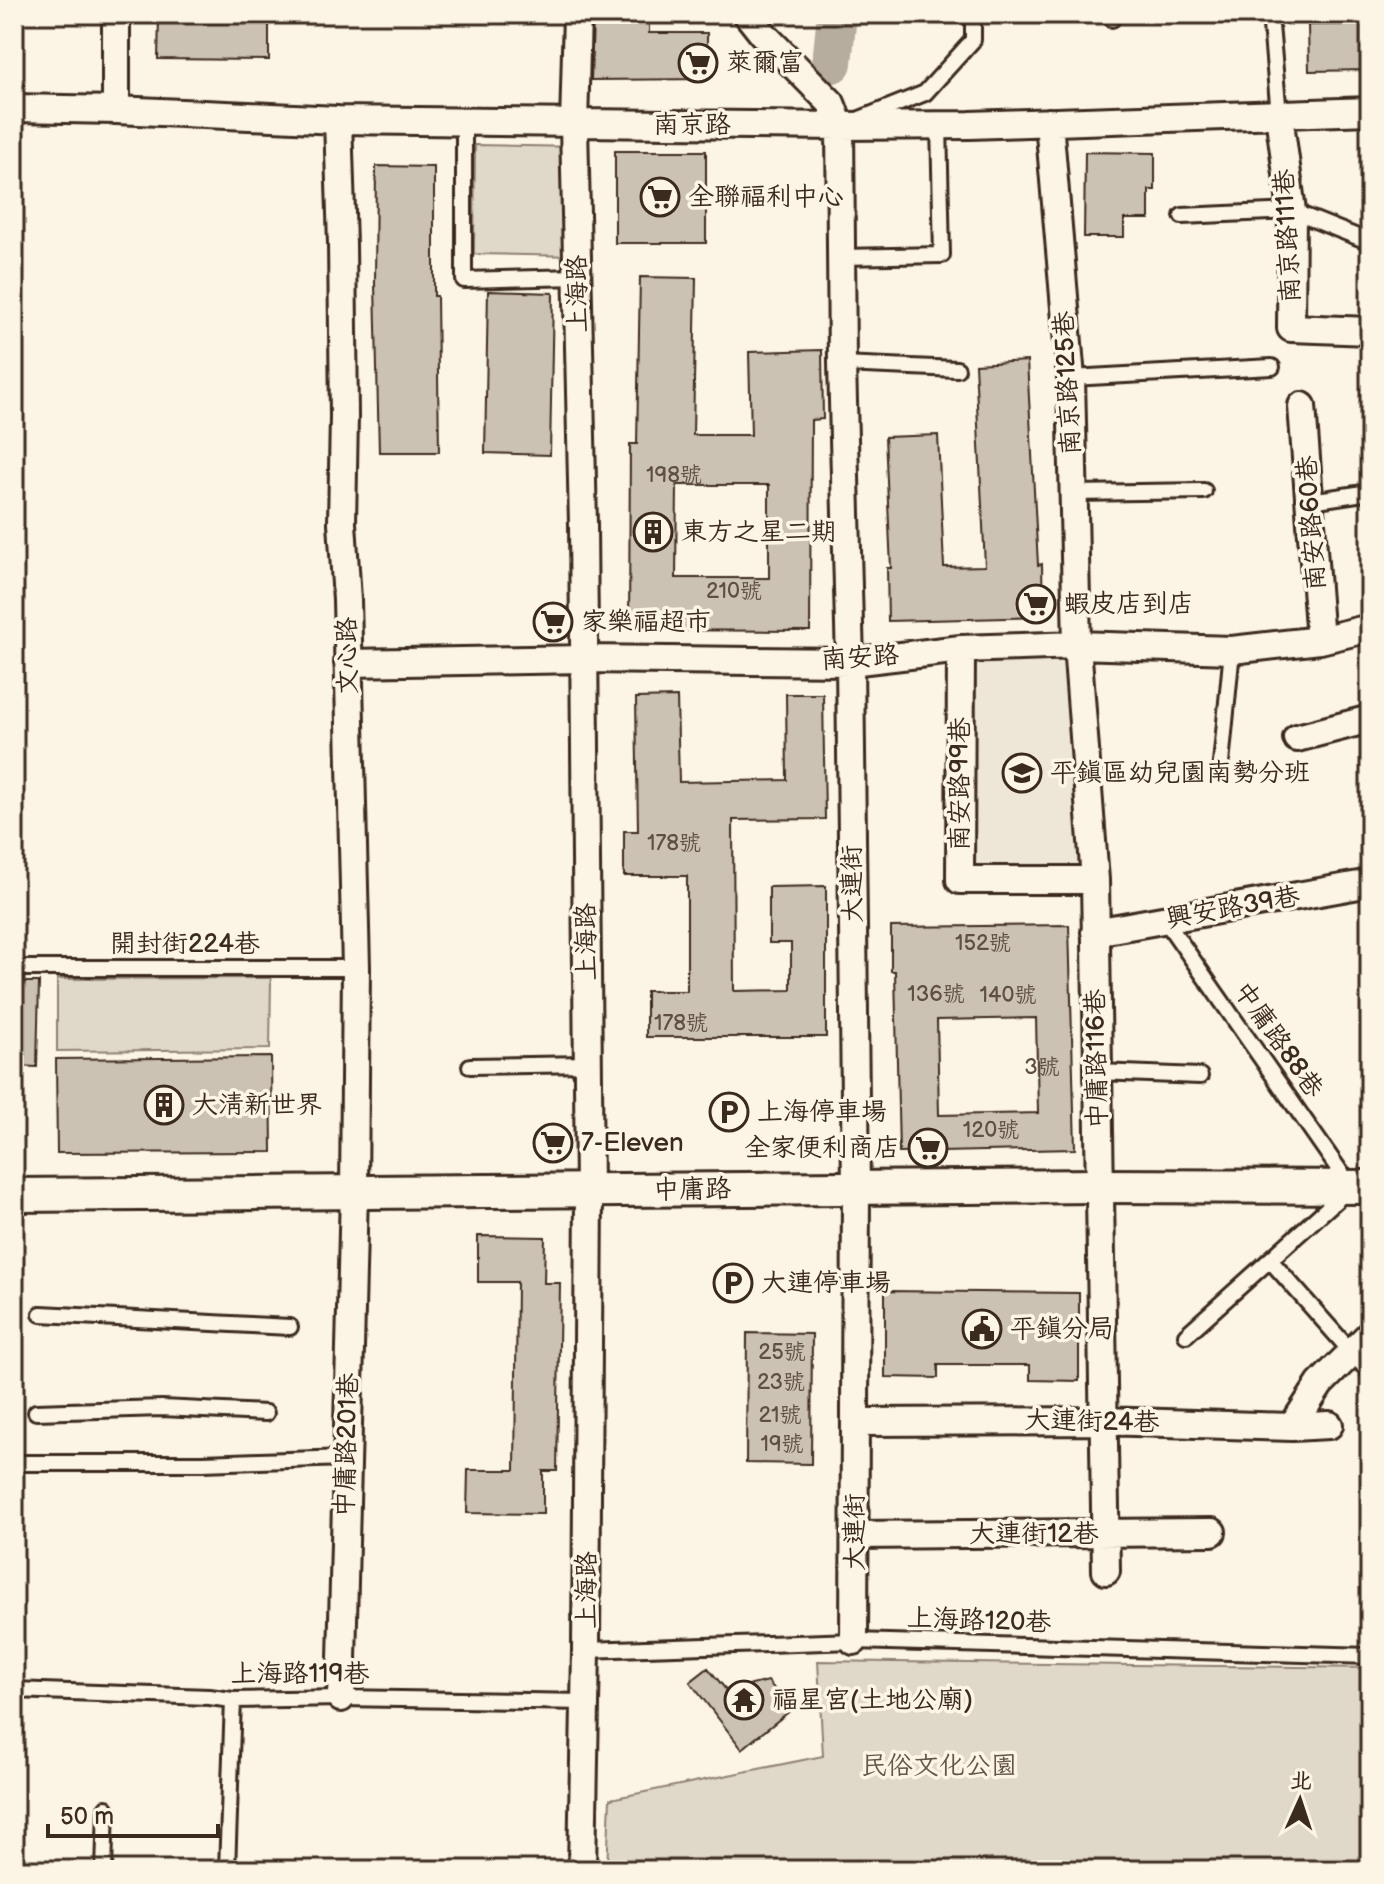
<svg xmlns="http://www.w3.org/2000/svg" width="1384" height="1884" font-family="'Balsamiq Sans','LXGW WenKai TC',sans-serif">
	<rect width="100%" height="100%" fill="#fcf5e5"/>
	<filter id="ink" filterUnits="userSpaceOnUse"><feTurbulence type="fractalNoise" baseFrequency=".0125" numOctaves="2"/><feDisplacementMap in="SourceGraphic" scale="16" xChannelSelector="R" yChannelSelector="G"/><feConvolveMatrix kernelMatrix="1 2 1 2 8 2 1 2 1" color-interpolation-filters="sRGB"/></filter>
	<g filter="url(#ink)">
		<path fill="#eee6d6" d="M1059,659L1072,676L1082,870L969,877L967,664Z"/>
		<path fill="#e0d8c8" stroke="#8e8173" stroke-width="2" d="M475,145L579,147L578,256L474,254Z
			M271,978L270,1049L57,1051V979Z
			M818,1661L1370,1668V1870H607L610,1799L823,1756Z"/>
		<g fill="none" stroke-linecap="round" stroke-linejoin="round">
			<path stroke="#b7ad9e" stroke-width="40" d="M832,63L837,14"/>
		</g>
		<path fill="#ccc2b3" stroke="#3b2a1e" stroke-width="2" fill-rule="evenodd" d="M159,17L269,18V60L158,59Z
			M593,18H649V33H707V79L591,80Z
			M1370,24V70L1309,71L1308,25Z
			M615,151H706V243H615Z
			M1085,152L1155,153V190H1149V219H1124V237H1084Z
			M376,166L434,167V296H437L439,452H379L375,284Z
			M640,277L696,278L693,435H751L749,352L822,350L823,419L811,420L810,631L629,630L630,444H637ZM677,485H769V578H676Z
			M488,291L553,293L550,455L485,453Z
			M1027,361L1038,565L1042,564L1043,617L888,621L887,568H891L885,437L938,435L944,567L985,566L975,364Z
			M786,694H823L825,819L733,820L734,991L791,990V943H769V887L826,886V1037H646V991H687V876H624V831H638L636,698L677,697L679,782L787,780Z
			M1069,925L1075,1149L899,1153L895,971H891V927ZM1036,1018L1038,1113L939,1115L937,1020Z
			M14,982H39L37,1067L14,1066Z
			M271,1057L272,1152L57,1153L56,1059Z
			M478,1236L545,1237L544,1283H560L557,1471H543V1514L467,1513L468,1470H515L517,1282H478Z
			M885,1291L1079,1293V1381L1030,1380V1365H938V1378L885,1377Z
			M747,1333L812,1334L811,1464L746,1463Z
			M708,1668L727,1691L768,1681L791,1710L742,1749L690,1682Z"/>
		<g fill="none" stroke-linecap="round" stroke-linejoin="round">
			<g stroke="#3b2a1e" stroke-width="20">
				<path id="service" d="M1270,14L1279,115
					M1112,19V14
					M860,119L925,93L973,40V14
					M464,121V280L578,277
					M1182,216L1292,211L1370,242
					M841,257L942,255L939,125
					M842,364L957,369
					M1071,378L1272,367
					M1074,493L1204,491
					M1311,501L1370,492
					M1220,774L1232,650
					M1165,920L1351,1187L1186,1335
					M14,968H356
					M470,1066L588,1064
					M1098,1072L1200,1076
					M1270,1260L1370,1373
					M41,1314L290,1327
					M36,1412L162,1408L266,1413
					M14,1463H203L346,1458
					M586,1650L854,1641L1370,1656
					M14,1690L209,1697L233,1700L341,1698L585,1702
					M104,1870L106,1808
					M227,1870L233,1700"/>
			</g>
			<g stroke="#3b2a1e" stroke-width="32">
				<path id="minor" d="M116,14V110
					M577,14L574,125L583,525L589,1191L586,1650L582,1870
					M747,14L762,33L831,103L840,126L842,364L850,662L856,1188L854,1641
					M14,108L116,110L338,120L840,126L970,125L1370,111
					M1279,115L1292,211L1291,328L1370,331
					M338,120L342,244L344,416L342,523L347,600L356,968L354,1192L341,1698
					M1049,122L1071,378L1077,645L1095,880L1106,1571
					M1302,406L1320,640
					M961,649L960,880H1095
					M348,663L585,659L850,662L961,649L1077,645L1232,650L1320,640L1370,628
					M1297,738L1370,719
					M1095,932L1370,883
					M856,1422L1103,1421L1292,1427L1329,1425
					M1292,1427L1320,1384L1370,1334
					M855,1535L1212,1532"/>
			</g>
			<g stroke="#3b2a1e" stroke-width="38">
				<path id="tertiary" d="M14,1195L1099,1186L1370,1187"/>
			</g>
			<use href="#service" stroke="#fcf5e5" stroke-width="14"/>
			<use href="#minor" stroke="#fcf5e5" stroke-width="26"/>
			<use href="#tertiary" stroke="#fcf5e5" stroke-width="32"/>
		</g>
	</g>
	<defs>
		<g id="supermarket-ring" transform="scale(2)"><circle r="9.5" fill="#fcf5e5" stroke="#3b2a1e" stroke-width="1.5"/><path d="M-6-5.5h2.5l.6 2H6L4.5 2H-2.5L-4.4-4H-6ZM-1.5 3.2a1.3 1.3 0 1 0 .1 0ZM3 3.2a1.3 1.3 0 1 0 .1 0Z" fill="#3b2a1e"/></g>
		<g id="building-ring" transform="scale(2)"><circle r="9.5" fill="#fcf5e5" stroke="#3b2a1e" stroke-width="1.5"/><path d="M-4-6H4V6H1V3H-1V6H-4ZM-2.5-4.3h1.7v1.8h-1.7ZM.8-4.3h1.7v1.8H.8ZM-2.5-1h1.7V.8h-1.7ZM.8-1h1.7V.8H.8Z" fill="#3b2a1e"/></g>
		<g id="school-ring" transform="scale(2)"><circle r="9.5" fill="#fcf5e5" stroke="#3b2a1e" stroke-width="1.5"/><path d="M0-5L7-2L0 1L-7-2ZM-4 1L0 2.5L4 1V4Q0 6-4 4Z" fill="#3b2a1e"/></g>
		<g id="parking-ring" transform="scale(2)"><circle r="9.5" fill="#fcf5e5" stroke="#3b2a1e" stroke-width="1.5"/><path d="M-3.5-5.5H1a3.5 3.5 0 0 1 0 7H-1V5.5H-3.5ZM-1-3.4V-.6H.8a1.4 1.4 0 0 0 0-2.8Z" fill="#3b2a1e"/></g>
		<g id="civic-ring" transform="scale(2)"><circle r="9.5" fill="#fcf5e5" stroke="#3b2a1e" stroke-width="1.5"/><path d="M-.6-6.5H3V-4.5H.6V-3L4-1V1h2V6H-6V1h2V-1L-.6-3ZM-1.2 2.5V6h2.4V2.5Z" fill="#3b2a1e"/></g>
		<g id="temple-ring" transform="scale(2)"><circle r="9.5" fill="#fcf5e5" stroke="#3b2a1e" stroke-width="1.5"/><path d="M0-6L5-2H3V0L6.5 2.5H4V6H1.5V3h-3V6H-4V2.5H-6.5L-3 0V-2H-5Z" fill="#3b2a1e"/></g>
	</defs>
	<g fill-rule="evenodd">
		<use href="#supermarket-ring" x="698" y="63"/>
		<use href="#supermarket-ring" x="660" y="197"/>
		<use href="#building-ring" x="653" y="532"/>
		<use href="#supermarket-ring" x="1036" y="604"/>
		<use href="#supermarket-ring" x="553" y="622"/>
		<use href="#school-ring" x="1022" y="773"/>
		<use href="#building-ring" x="164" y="1105"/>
		<use href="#parking-ring" x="729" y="1112"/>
		<use href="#supermarket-ring" x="553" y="1143"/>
		<use href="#supermarket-ring" x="928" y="1148"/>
		<use href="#parking-ring" x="733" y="1283"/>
		<use href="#civic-ring" x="982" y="1329"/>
		<use href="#temple-ring" x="744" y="1700"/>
	</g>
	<g text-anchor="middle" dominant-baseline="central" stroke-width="7" stroke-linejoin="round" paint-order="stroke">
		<g font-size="22" fill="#5f5043">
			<text x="674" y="475">198號</text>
			<text x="734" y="591">210號</text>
			<text x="674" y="843">178號</text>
			<text x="983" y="943">152號</text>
			<text x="936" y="994">136號</text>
			<text x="1008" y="995">140號</text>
			<text x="681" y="1023">178號</text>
			<text x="1042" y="1067">3號</text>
			<text x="991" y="1130">120號</text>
			<text x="782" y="1352">25號</text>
			<text x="781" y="1382">23號</text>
			<text x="780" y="1415">21號</text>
			<text x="782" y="1444">19號</text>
		</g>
		<g font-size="26" fill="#3b2a1e" stroke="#fcf5e5" text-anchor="start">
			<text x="726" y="63">萊爾富</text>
			<text x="688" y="197">全聯福利中心</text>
			<text x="681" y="532">東方之星二期</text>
			<text x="1064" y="604">蝦皮店到店</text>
			<text x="581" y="622">家樂福超市</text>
			<text x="1050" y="773">平鎮區幼兒園南勢分班</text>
			<text x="192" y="1105">大清新世界</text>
			<text x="757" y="1112">上海停車場</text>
			<text x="581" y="1143">7-Eleven</text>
			<text x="900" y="1148" text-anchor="end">全家便利商店</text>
			<text x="761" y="1283">大連停車場</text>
			<text x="1010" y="1329">平鎮分局</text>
			<text x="772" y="1700">福星宮(土地公廟)</text>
		</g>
		<g font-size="26" fill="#3b2a1e" stroke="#fcf5e5">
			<text x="692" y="125">南京路</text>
			<text transform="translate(1288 236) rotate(-93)">南京路111巷</text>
			<text transform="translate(578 294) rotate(-91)">上海路</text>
			<text transform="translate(1068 383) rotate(-93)">南京路125巷</text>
			<text transform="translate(1312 523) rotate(-94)">南安路60巷</text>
			<text transform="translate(348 656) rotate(-91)">文心路</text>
			<text transform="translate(860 658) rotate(-4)">南安路</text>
			<text transform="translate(960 784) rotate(-90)">南安路99巷</text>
			<text transform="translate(853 884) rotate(-91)">大連街</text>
			<text transform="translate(1233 908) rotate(-10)">興安路39巷</text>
			<text transform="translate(587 942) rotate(-91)">上海路</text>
			<text x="185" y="944">開封街224巷</text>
			<text transform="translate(1278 1040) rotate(55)">中庸路88巷</text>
			<text transform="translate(1097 1059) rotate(-91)">中庸路116巷</text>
			<text transform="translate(692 1190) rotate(-1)">中庸路</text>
			<text transform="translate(1092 1422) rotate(1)">大連街24巷</text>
			<text transform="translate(347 1445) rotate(-88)">中庸路201巷</text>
			<text transform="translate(855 1532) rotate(-90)">大連街</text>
			<text x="1034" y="1534">大連街12巷</text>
			<text transform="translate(587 1590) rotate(-90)">上海路</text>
			<text transform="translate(979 1621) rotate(2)">上海路120巷</text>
			<text x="300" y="1674">上海路119巷</text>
		</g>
		<g font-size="26" fill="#645648" stroke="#fcf5e5">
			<text x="939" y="1766">民俗文化公園</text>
		</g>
	</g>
	<rect width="1384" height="1884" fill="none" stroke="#fcf5e5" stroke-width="48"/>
	<rect x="24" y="24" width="1336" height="1836" fill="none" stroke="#3b2a1e" stroke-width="3" filter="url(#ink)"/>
	<g transform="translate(1300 1800) rotate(3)" stroke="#fcf5e5" stroke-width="6" paint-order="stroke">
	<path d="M0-6L14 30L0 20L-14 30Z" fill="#3b2a1e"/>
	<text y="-12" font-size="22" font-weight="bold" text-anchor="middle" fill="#3b2a1e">北</text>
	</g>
	<path d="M48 1824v12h170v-12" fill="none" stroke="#3b2a1e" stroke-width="4"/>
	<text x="60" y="1824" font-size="24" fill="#3b2a1e" stroke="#fcf5e5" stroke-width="6" paint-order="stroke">50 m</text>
</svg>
